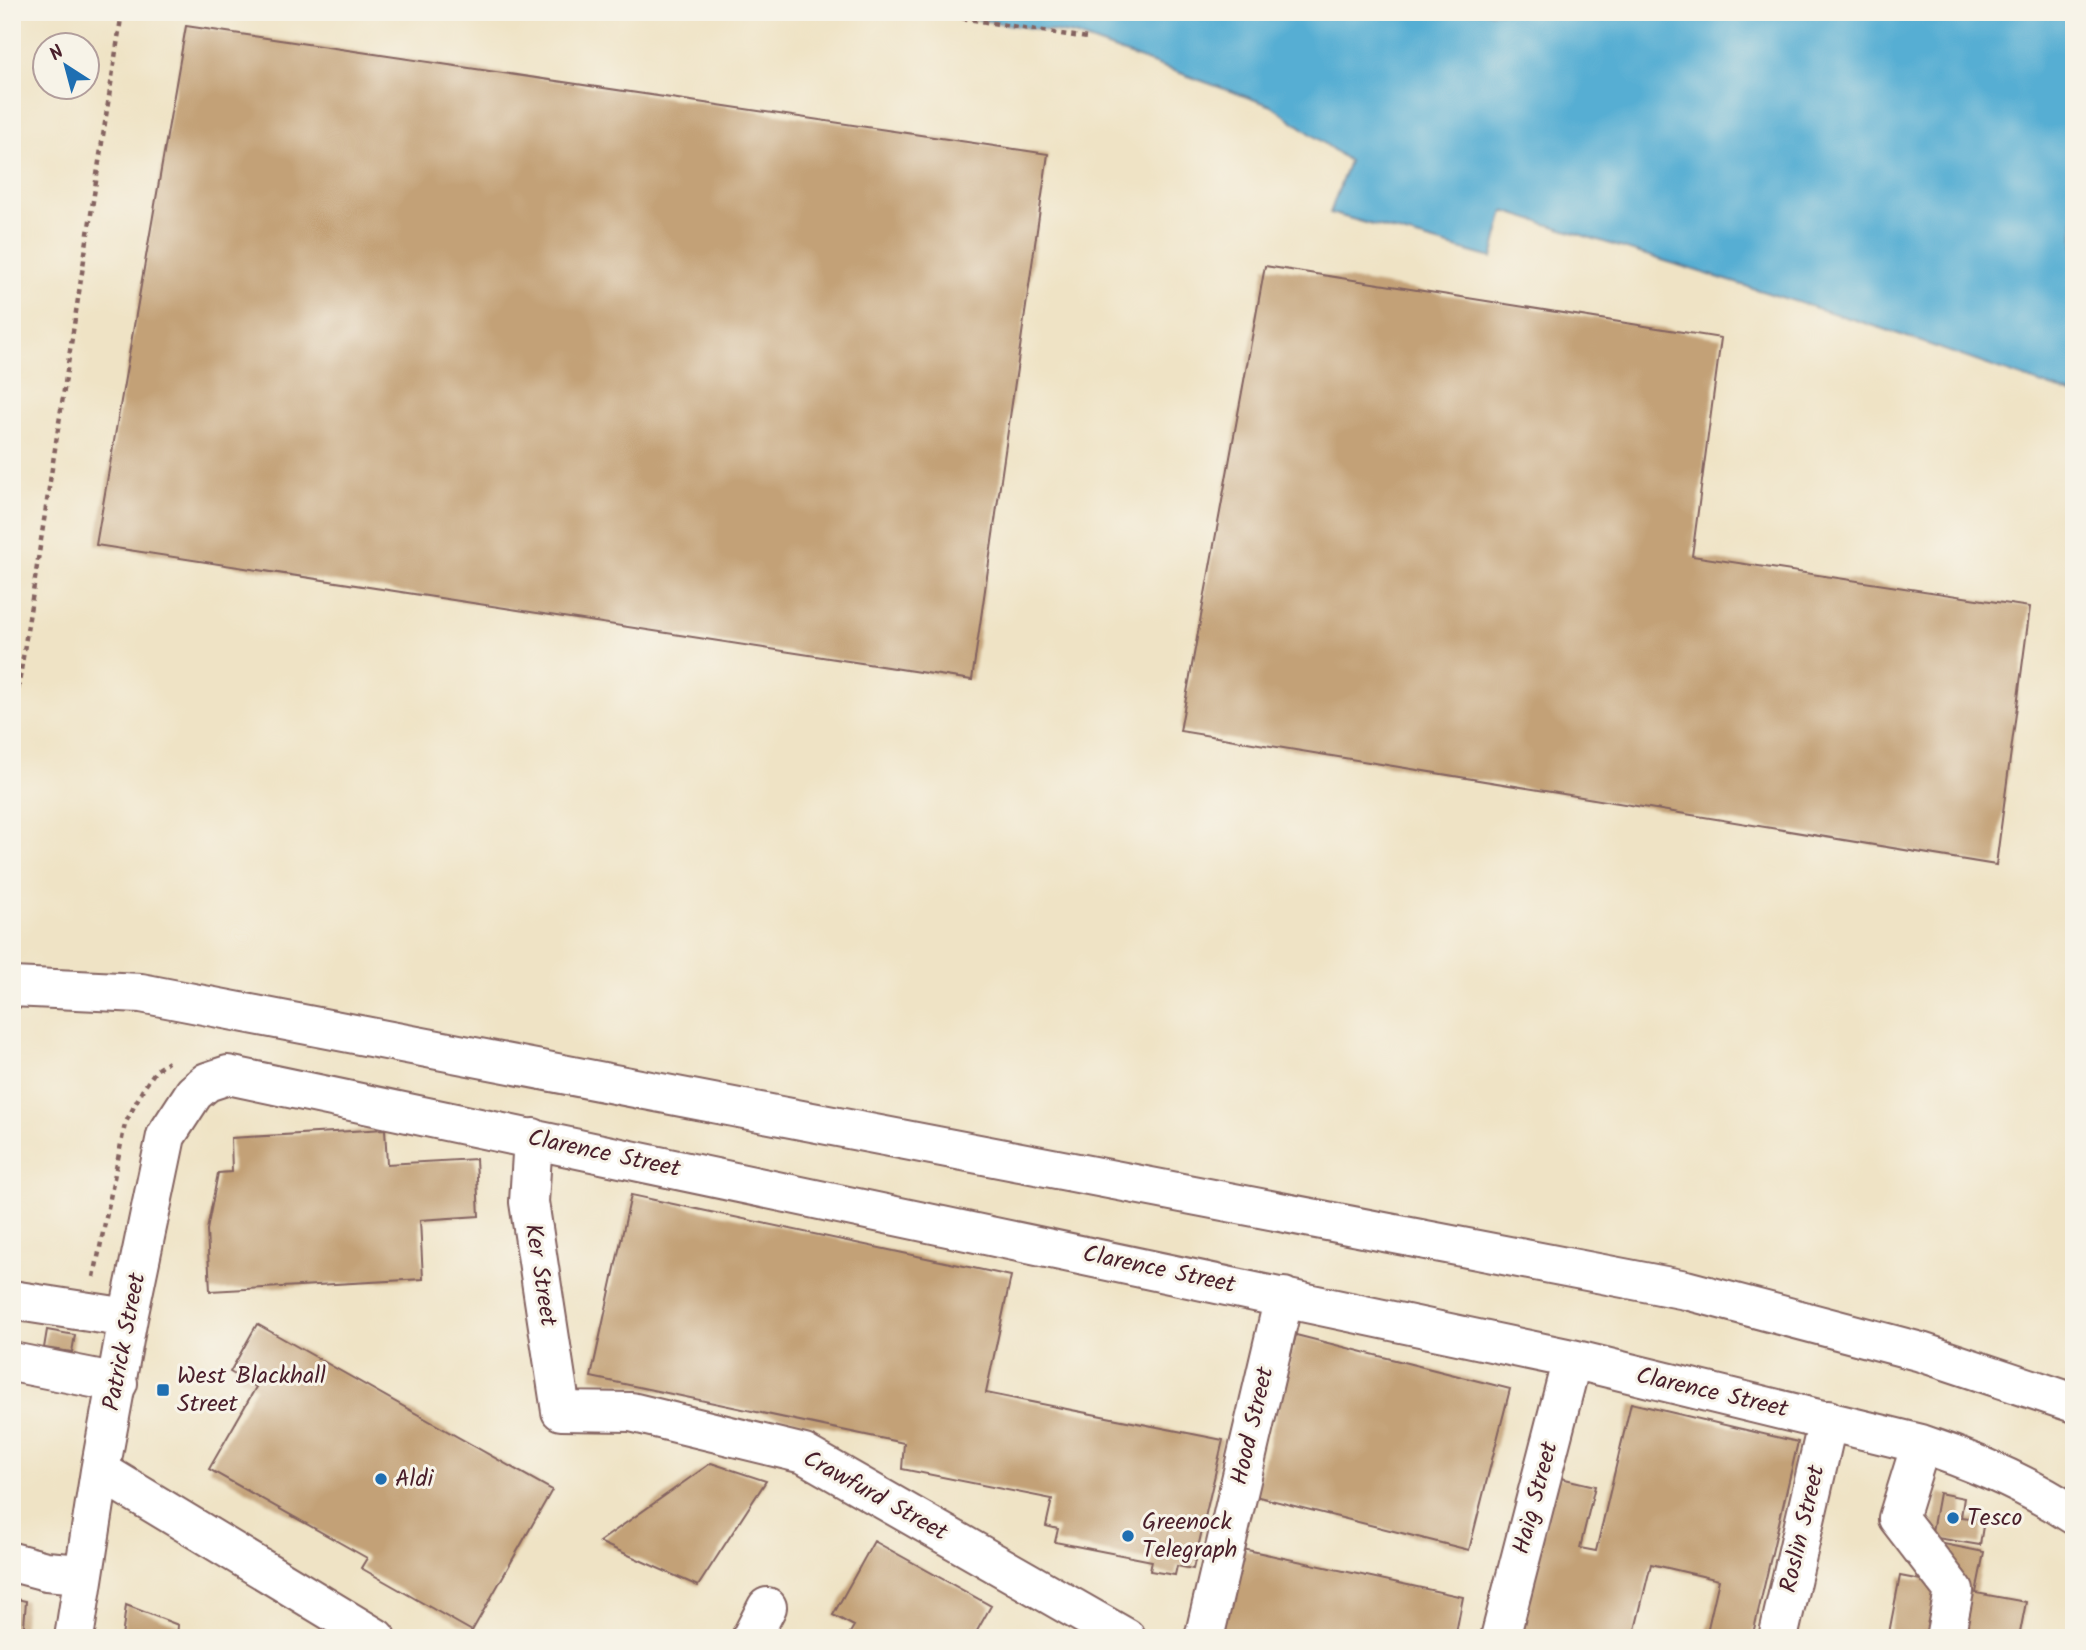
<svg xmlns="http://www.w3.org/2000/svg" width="2086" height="1650" font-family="Kalam,sans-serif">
	<rect width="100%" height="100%" fill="#f7f3e8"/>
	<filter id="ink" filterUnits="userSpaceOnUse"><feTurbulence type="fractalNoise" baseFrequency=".0143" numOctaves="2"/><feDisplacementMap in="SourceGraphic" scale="14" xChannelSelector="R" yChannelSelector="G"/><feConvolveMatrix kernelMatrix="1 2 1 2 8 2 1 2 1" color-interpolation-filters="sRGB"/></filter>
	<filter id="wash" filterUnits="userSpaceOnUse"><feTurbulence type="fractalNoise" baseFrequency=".00686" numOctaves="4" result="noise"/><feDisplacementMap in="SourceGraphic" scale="28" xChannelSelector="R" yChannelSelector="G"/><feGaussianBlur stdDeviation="1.57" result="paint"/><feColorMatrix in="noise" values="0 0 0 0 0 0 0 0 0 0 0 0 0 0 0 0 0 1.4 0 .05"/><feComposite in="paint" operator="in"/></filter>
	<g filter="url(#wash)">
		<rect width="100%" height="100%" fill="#efe3c5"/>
		<path fill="#56aed3" stroke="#50667f" stroke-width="2" d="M932,12H2074V395L1884,329L1504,211L1492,258L1330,213L1349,161L1272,106L1074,35Z"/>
		<g id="blocks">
			<path fill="#c3a177" d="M186,26L1048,154L972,680L96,545Z
				M1265,266L1721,338L1692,556L2030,607L1996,865L1180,731Z
				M385,1129L387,1164L476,1159L479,1216L420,1220L423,1279L210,1291L207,1230L218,1173L232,1172L231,1138Z
				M631,1195L1011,1276L986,1393L1223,1440L1193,1569L1177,1566L1175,1575L1150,1571L1152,1561L1055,1542L1058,1529L1046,1526L1052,1499L902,1469L904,1443L591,1377Z
				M257,1324L552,1490L472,1631L361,1568L367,1558L209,1469L256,1387L230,1372Z
				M47,1330L75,1335L72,1352L44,1348Z
				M1296,1335L1510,1389L1469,1550L1255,1496Z
				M1631,1403L1798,1442L1752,1638H1729L1707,1632L1719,1580L1651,1564L1633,1638H1518L1556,1477L1595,1486L1580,1548L1596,1551Z
				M711,1463L766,1481L698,1586L599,1542Z
				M1939,1493L1964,1498L1961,1517L1984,1520L1980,1545L1931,1537Z
				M874,1541L991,1606L973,1638H847L854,1626L833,1615Z
				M1929,1541L1984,1552L1976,1593L2026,1602L2019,1638H1888L1900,1576L1921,1580Z
				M1238,1548L1463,1597L1455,1638H1218Z
				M12,1598L26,1601L23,1638H12Z
				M126,1605L178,1625L177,1638H122Z"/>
		</g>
	</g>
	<g filter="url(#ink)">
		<use href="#blocks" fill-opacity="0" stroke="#846461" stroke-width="2"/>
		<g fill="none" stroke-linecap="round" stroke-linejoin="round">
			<g stroke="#846461" stroke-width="42">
				<path id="minor" d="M12,987L141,993L1686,1290L1921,1352L2074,1403
					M533,1138L529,1202L561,1411L631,1412L804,1454L1126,1638
					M12,1300L128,1318
					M12,1362L118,1383
					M1921,1444L1898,1518L1954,1591L1945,1638
					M100,1471L376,1638
					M12,1562L46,1571L82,1574
					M74,1638L100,1471L128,1318L166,1136L194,1093L207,1082L228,1075L1572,1359L1921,1444C1976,1462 2025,1483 2074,1515
					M751,1638L767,1607
					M1204,1638L1284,1297
					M1500,1638L1572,1359
					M1778,1638L1828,1420"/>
			</g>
			<path stroke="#846461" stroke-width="4.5" stroke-dasharray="5 5" stroke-linecap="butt" d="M923,12L1087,38
				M12,729L122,12
				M94,1277L125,1124L142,1091L156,1070L168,1062"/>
			<use href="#minor" stroke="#fff" stroke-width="38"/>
		</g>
	</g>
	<g fill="#1f6fb2" stroke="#f7f3e8" stroke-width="2.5">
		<rect x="156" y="1383" width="14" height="14" rx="3.5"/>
		<circle cx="381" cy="1479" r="7"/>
		<circle cx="1953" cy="1518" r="7"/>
		<circle cx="1128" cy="1536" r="7"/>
	</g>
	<g text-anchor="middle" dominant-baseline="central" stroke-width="6" stroke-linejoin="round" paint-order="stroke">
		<g font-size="24" fill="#4a1f2b" stroke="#f7f3e8">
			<text transform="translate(604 1154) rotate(12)">Clarence Street</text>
			<text transform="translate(1159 1270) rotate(12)">Clarence Street</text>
			<text transform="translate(540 1275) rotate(81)">Ker Street</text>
			<text transform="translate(125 1342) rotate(-79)">Patrick Street</text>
			<text transform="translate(1712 1393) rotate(13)">Clarence Street</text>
			<text transform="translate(1253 1426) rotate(-77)">Hood Street</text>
			<text transform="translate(875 1496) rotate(29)">Crawfurd Street</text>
			<text transform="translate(1536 1498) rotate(-75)">Haig Street</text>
			<text transform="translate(1803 1529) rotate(-77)">Roslin Street</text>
		</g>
		<g font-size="24" fill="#4a1f2b" stroke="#f7f3e8" text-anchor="start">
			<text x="177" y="1376">West Blackhall<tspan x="177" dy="28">Street</tspan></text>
			<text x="395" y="1479">Aldi</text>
			<text x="1967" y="1518">Tesco</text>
			<text x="1142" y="1522">Greenock<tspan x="1142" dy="28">Telegraph</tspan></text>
		</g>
	</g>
	<rect width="2086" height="1650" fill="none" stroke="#f7f3e8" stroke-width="42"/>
	<g transform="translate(66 66) rotate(324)"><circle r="33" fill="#f7f3e8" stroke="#b29e9c" stroke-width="2"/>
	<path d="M0-5L12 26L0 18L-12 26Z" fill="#1f6fb2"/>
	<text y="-10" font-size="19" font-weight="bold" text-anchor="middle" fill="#4a1f2b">N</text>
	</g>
</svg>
